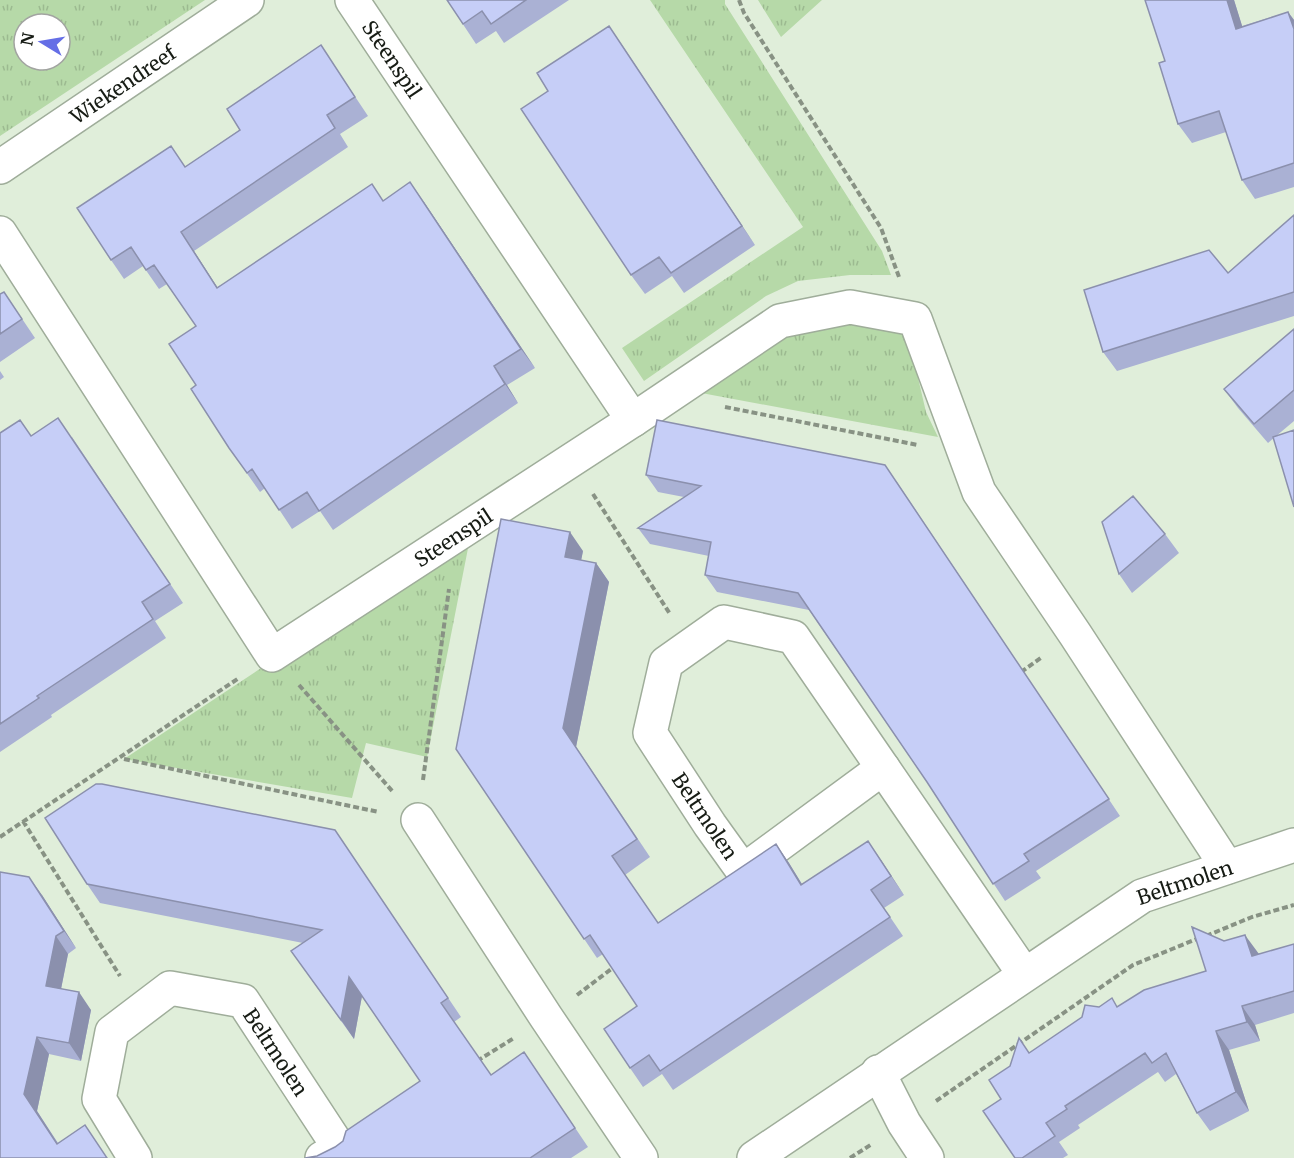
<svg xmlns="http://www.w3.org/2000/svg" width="1294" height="1158" font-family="Merriweather,serif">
	<defs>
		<pattern id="grass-tufts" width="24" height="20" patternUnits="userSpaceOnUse" patternTransform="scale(1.5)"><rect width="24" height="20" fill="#b6d9a8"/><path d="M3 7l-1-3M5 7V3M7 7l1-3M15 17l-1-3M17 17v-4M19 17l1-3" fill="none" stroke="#9cba90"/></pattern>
	</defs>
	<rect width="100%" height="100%" fill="#e0eeda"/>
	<path fill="url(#grass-tufts)" fill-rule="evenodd" d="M0,0H205L0,136ZM24,24H60V60H24Z
		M650,0H725V4L882,251L891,275H850L798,281L766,296L644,381L622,348L803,227Z
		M758,0H822L781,37Z
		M900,301L926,412L938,437L680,389L780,319Z
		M472,528L427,757L366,743L352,798L124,759Z"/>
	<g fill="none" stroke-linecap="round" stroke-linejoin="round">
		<g stroke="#9fad9a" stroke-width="36">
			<g id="minor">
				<path id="s1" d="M0,167L247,0"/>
				<path id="s2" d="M0,233L272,655L633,420L352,0"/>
				<path d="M633,420L780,321L850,307L915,319L979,492L1075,634L1227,867"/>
				<path d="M724,622L793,637L883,768L743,871L710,825L650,733L666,663Z"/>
				<path d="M883,768L1024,974"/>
				<path d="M418,820L546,1017L641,1158"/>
				<path d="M878,1072L904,1123L927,1158"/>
				<path id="s3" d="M135,1158L99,1099L112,1032L170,988L243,1001L340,1149L322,1158"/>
				<path id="s4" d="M754,1158L1142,896L1294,845"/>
			</g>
		</g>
		<path stroke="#889284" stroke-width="4" stroke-dasharray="6 3" stroke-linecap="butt" d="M739,0L744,13L881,228L899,277
			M725,407L918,445
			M593,494L670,614
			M1021,672L1042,657
			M299,685L393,792
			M124,759L379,812
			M423,780L449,589
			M23,821L120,976
			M0,837L239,678
			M1206,936L1252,917L1294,905
			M577,995L614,967
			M477,1061L514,1038
			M936,1101L1133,965L1199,938
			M850,1158L872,1144"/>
		<use href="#minor" stroke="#fff" stroke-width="33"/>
	</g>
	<path fill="#aab1d4" d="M447,0H569L504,43L496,31L476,44Z
		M1145,0H1234L1242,26L1288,12L1294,20V187L1255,199L1242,180L1226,132L1192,143L1178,124L1165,61Z
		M622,45L755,245L684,293L672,276L645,294L631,275Z
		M334,65L368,116L340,134L348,147L194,251L217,287L383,201L424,202L535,368L507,385L518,403L333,530L320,511L292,529L265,488L260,492L229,448L196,385V326L167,284L159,289L143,266L124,279L111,260L185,167Z
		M1294,215V316L1117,371L1103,352L1228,273Z
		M4,292L35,338L0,362V294Z
		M1294,329V421L1268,443L1238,408L1224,389Z
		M0,371L4,377L0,380Z
		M20,420L31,436L72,437L183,603L155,621L166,638L51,715L52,717L0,752V433Z
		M646,475L897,482L1120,816L1036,871L1041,878L1005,901L927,782L809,610L717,592L705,575L709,556L650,544L638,528L684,497L658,492Z
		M1165,534L1179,553L1132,593L1119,574Z
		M583,551L581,560L596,563L609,582L576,747L650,857L625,875L658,923L776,844L789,863L802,884L881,860L904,895L884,908L903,936L673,1090L662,1074L643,1087L630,1068L637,1006L603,954L597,958L456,749Z
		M335,830L461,1017L454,1022L491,1075L524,1052L588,1147L571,1158H305L317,1156L335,1147L420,1081L362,996L354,1039L291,951L303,943L100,903L87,884Z
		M42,895L76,948L68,954L61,989L91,1010L81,1061L49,1054L37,1111L58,1143L108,1158H0Z
		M1224,941L1259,954L1294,944V1013L1255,1025L1260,1041L1229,1050L1249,1111L1210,1131L1197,1113L1176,1074L1165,1082L1158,1072L1078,1125L1080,1128L1059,1142L1068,1155L1063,1158H1015L1001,1099L1010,1066L1099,1007H1118L1206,971Z"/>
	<path fill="#8b90ad" d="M1227,0H1234L1249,48L1236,29Z
		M1288,12L1294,20V29Z
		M609,26L622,45L755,245L742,226Z
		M410,182L424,202L535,368L521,349Z
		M181,232L194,251L230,307L217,288Z
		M494,366L507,385L518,403L505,384Z
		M570,532L583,551L578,576L565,557Z
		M596,563L609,582L576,747L650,857L563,728Z
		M868,841L881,860L904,895L891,876Z
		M776,844L789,863L814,904L801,885Z
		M29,877L42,895L76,948L64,931Z
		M1245,935L1259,954L1265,975L1252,956Z
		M56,936L68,954L58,1004L46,986Z
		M349,977L362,996L354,1039L341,1020Z
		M79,992L91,1010L81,1061L69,1043Z
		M1242,1006L1255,1025L1260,1041L1247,1022Z
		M1216,1031L1229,1050L1249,1111L1236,1092Z
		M37,1037L49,1054L37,1111L67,1158L24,1094Z"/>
	<path fill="#c6cef7" stroke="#8b90ad" stroke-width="1.5" d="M447,0H526L491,24L482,11L463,24Z
		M1145,0H1227L1236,29L1288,12L1294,29V163L1242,180L1219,111L1178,124L1159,63L1165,61Z
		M609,26L742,226L671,273L659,257L631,275L521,109L548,91L537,73Z
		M321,45L355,97L327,115L335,128L181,232L217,288L372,184L383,201L410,182L521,349L494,366L505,384L319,511L307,492L279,510L252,469L247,473L229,448L191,389L196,385L169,344L196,326L154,265L146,270L131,247L111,260L77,208L171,146L185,167L240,130L227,109Z
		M1294,215V292L1103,352L1084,290L1209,250L1228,273Z
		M4,292L22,319L0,334V294Z
		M1294,329V390L1254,424L1224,389Z
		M58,418L170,584L142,602L153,619L37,696L39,698L0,724V433L20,420L31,436Z
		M657,420L885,465L1109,799L1024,854L1029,861L993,884L927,782L798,593L705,575L711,542L638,528L701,486L646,475Z
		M1294,430V507L1273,437Z
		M1133,496L1165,534L1119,574L1102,522Z
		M501,519L570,532L565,557L596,563L563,728L637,839L612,856L658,923L776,844L801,885L868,841L891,876L871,890L890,917L660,1071L649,1055L630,1068L604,1029L637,1006L590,935L584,939L456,749Z
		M96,784H102L335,830L448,998L441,1003L491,1075L524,1052L575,1128L530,1158H305L317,1156L335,1147L343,1141L346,1131L420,1081L349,977L341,1020L291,951L322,930L87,884L45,818Z
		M0,872L29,877L64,931L56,936L46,986L79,992L69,1043L37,1037L24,1094L57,1144L85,1125L107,1158H0Z
		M1192,927L1224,941L1245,935L1252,956L1294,944V991L1242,1006L1247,1022L1216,1031L1236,1092L1197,1113L1166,1053L1152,1063L1145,1053L1065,1106L1067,1109L1046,1123L1055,1136L1022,1158H1015L983,1111L1001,1099L989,1080L1010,1066L1019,1038L1029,1053L1082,1017L1085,1005L1099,1007L1112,998L1117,1007L1144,990L1206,971Z"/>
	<g text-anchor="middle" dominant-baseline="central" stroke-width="5" stroke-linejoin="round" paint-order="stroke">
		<g font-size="20" fill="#171c15" stroke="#fff">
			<text transform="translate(392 59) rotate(56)">Steenspil</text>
			<text stroke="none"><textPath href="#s1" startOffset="148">Wiekendreef</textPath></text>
			<text stroke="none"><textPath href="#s2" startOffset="718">Steenspil</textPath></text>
			<text transform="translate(705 816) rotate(56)">Beltmolen</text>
			<text stroke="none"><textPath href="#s4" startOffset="513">Beltmolen</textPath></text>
			<text stroke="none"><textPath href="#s3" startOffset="345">Beltmolen</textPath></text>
		</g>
	</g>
	<g transform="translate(42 42) rotate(281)"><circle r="28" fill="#ffffff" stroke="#a2a4a1" stroke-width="1.5"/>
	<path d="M0-4.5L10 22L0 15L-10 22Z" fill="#656ee6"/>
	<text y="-9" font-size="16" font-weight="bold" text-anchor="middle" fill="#171c15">N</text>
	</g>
</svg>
